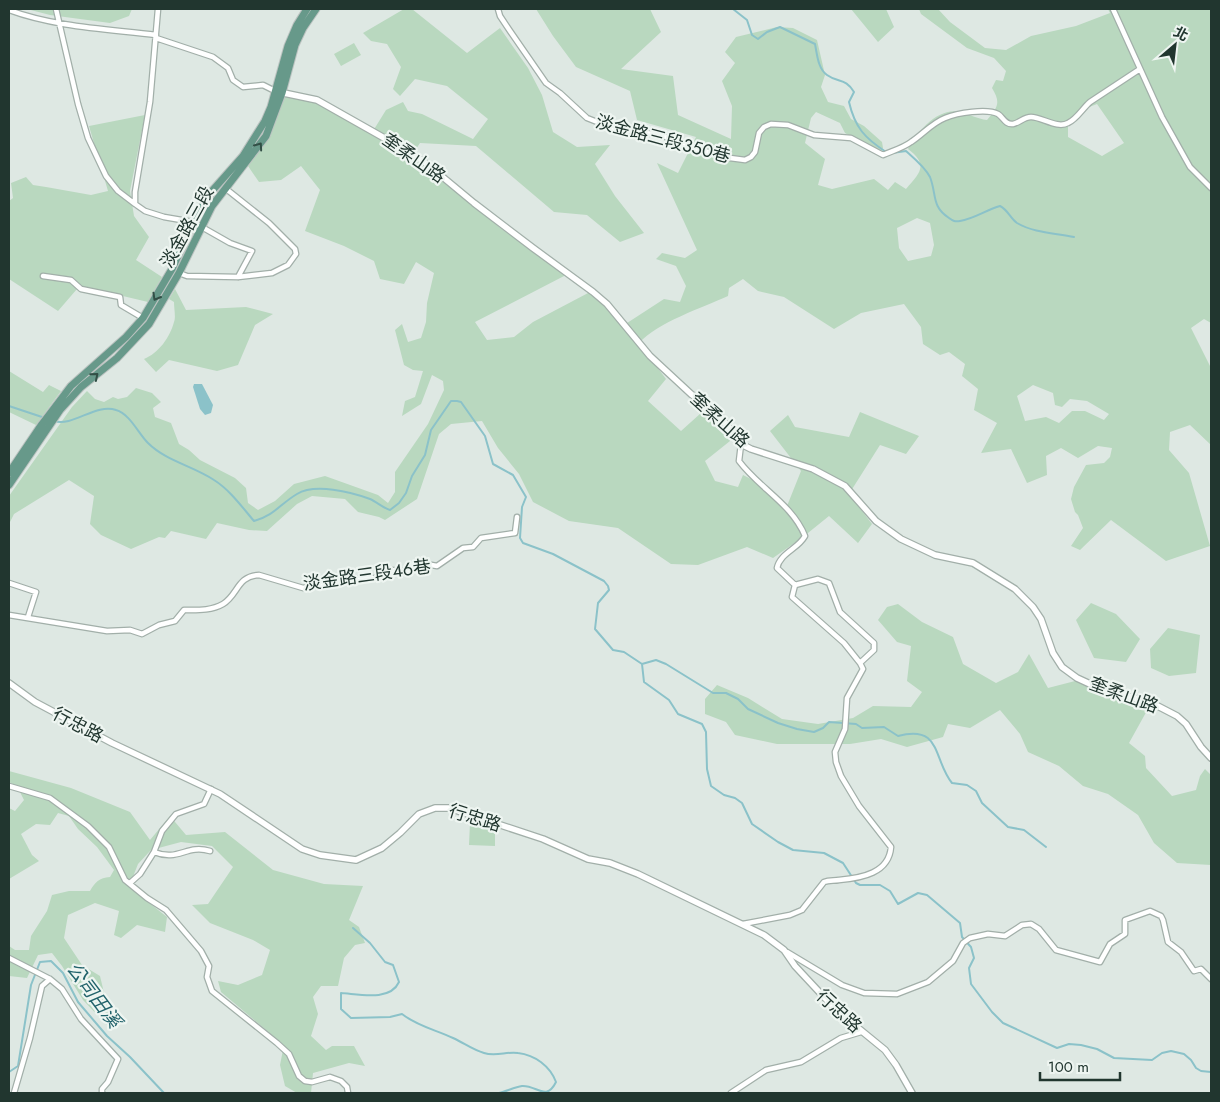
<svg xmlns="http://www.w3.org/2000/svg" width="1220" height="1102" font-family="Jost,'Noto Sans TC',sans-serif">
	<rect width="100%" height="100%" fill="#dee8e3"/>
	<path fill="#b9d8bf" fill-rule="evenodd" d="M27,9H132L129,16L110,23L50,15Z
		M404,9H412L467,53L500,28L528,68L542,95L553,132L577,147L610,145L595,164L615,196L644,233L620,242L587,215L554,212L476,146L420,143L412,155L445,178L499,227L566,275L475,322L487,340L514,337L533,322L590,292L606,302L624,325L664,299L680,302L686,286L676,266L656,259L662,253L685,258L697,250L657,163L678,173L696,137L637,120L630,91L576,67L553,36L536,9H650L661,32L621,69L673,76L678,115L731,139L732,106L722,81L735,63L725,52L736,37L777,27L793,28L817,40L825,75L821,87L828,102L844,106L851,119L864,126L882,142L883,148L880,153L845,133L840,123L816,112L811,118L805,143L825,159L818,185L832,189L874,179L888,190L895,182L906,189C920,173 929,165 908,149C917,132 938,107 960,112C970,114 977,119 987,120C998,107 1001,103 992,88L996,80L1003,81L1006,71L994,58L967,48L921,14L919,9H938L950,22L985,48L1006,50L1031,36L1076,26L1110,13L1108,9H1211V323L1204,319L1191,328L1211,368V445L1190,425L1170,432L1169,450L1189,473L1210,546L1166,561L1111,520L1080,550L1071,546L1083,528L1078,515L1075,512L1071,499L1074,487L1086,465L1104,463L1110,457L1112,448L1098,446L1078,458L1061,448L1046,456L1047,475L1027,483L1011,449L981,453L997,423L974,410L978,389L962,376L965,364L949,352L940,355L923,344L921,327L904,304L861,313L834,329L784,297L758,291L743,279L729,288L728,296C702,308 658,322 639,343L666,379L648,401L681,431L701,413L726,432L730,441L705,461L715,481L738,487L743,475L755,481L787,506L801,471L770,431L788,415L795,427L849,437L860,412L919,436L906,454L880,445L849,494L872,524L858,543L829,516L803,537L773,558L747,547L698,565L671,564L618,528L569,521L533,502L519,474L498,448L482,421L451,424L439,434L417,499L385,520L379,517L358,512L345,499L312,496L297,504L267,531L249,530L217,523L206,539L171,531L165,538L159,537L131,549L101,535L90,524L94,496L69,480L14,514L9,524V496L72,407L87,391L95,399L104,402L113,397L118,399L127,397L136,388L152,393L161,402L153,408L155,417L171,423L179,444L189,450L200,460L235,478L246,488L248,503L258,510L275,501L294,484L325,476L378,495L388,503L395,492V472L428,424L444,390L443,381L432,375L421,404L402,416L405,401L415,397L423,371L413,370L404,365L395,330L402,324L408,342L421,338L426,322L427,303L434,273L416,262L404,284L380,279L374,261L344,246L305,231L320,190L301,166L281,180L259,182L248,166L264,144L285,97L315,100L373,131L386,110L403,102L408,111L422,114L473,139L488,119L447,86L415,79L400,96L393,89L401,67L387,44L371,41L363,33ZM1097,104L1124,143L1102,156L1068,137V121L1079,111ZM917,218L930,223L934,245L931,256L908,261L899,248L897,228ZM1033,385L1053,393L1055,405L1062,407L1070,399L1087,401L1109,414L1104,420L1085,411H1072L1059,423L1046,417L1025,421L1017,396Z
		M851,9H886L894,27L878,42Z
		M354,43L361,55L341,66L334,54Z
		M145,115L130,191L134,216L149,237L136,260L162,277L148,302L85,287L77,289L58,311L9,279V201L13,198L11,183L26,177L33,185L46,187L91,195L108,191L89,126Z
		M175,289L186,310L246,307L273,314L255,325L238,365L217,371L169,360L156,372L144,359C159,353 170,337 174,322C176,317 174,309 174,302L169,299Z
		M9,371L43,392L49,385L61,391L36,425L9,412Z
		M1091,603L1116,614L1140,639L1126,662L1094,658L1076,620Z
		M898,604L922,622L953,637L963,664L996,683L1018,672L1029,654L1048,688L1079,680L1104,692L1149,707L1129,743L1145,756L1146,768L1172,796L1196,790L1200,776L1205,769L1211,775V865L1177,863L1154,843L1138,815L1108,794L1083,786L1059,766L1028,752L1020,734L1000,710L970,728L948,724L943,737L907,747L881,739L850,744H777L735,735L726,722L705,714V699L717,685L748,698L782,719L818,724L853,718L873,706L911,707L922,692L907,681L911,646L897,642L878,620L887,607Z
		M1168,628L1200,635L1196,673L1169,676L1151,668L1150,649Z
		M9,771L71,788L130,812L150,840L170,816L186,835L225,832L273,870L324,884L363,886L349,920L359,927L365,943L355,945L344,958L338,986H321L313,997L318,1014L311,1036L326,1050L332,1046H354L365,1066L349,1063L313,1073L311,1093H297L285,1086L280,1065L284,1045L221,992L218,981L238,985L262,975L270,950L253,940L210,923L192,905L208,904L233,867L212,846L181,842L151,850L138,864L129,887L167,917L165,932L137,925L121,938L114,935L119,911L95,903L68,915L64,938L82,965L100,976L105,997L114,1019L108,1026L83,1000L62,966L52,953L38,955L27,978L9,976V946L15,950H29L31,936L47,911L52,895L69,891H90C95,882 99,878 110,877L114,870L97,847L78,829L69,816L58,813L50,825L36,824L21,834L32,855L39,861L9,879V808L15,811L24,800L17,786L9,782Z
		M472,821L495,829V846L469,845L470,823Z"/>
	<path fill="#8bc2c9" d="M194,384H202L213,405L211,413L205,415L200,409L193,387Z"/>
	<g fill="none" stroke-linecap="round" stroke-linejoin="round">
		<path stroke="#8bc2c9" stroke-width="2" d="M733,9L747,20L752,35L758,39L767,32L780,27L815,44C817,54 818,69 827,75C838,83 846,78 854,92L849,102C855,128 865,138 886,152
			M892,153L906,151C915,159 925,167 930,177C937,195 931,206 949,218C953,221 955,222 960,221C974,219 986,210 1000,206C1008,210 1010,218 1017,223C1034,233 1055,233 1074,237
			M9,406L45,418
			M54,421C73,427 96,403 116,410C130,414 138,433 148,443C166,461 193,466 214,480C230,490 242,507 254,521C275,515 280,504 297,494C315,483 351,492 370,499C377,502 383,508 390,510L399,503L406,493L412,476L425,455L431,430L451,401H457L461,402L485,436L493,464L513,475L526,497L522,507L520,538L523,543L553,554L604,581L608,586L609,590L598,603L595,629L613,650L624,652L642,664L644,682L669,700L678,714L702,724L706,732L707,769L711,786L724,795L735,798L742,803L752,824L778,842L793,850L824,853L843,863L856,883L860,885H880L890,891L898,904L918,893L927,895L960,923L962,937L971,947L974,958L969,968L971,984L992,1012L1003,1023L1057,1048L1069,1044L1081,1045L1097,1049L1114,1058L1152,1060L1162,1053L1171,1051L1184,1054L1191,1060L1196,1068L1201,1071L1211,1072
			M642,664L656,660L666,664L713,693H726L738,699L748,709L778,723L797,729L814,732L823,728L829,722L856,724L862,728L884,727L898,736C942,724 933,760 952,783L967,785L976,791L982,803L1008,827L1024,830L1046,847
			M353,928L370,943L385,962L393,965L399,982C390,1002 358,994 341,993V1009L351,1018L390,1017L402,1014C417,1026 436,1030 453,1038C464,1043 473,1050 484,1053C496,1057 507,1051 518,1053C535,1055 550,1066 556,1082C546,1102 537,1085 522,1086C515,1087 507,1091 499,1093
			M9,1072L18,1066L31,985L40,962L51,961L63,973L78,1002L107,1036L130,1057L164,1093"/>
		<g stroke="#a2afa9" stroke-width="7">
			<path id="minor" d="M56,9L78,104L88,138L106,176L118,191L135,204
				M158,9L150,102L135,192V204L145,211L164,217L193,222L230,243L252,251L238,277
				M498,9L500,16L510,31L546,83L560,93L587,118L615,129L661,135L690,147L730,158L745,160L751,157L755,152L759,133L764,127L771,124L788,125L814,135L851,138L883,155C892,151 903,148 911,142C922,135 932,123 945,118C957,113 987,108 998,114C1003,117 1005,125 1013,124C1019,123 1024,117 1031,117C1042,117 1057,129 1068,123C1077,119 1082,109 1090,102L1140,69
				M1113,9L1162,117L1190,167L1211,188
				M9,10C55,27 107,29 156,35
				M156,38L213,57L228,68L233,80L243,87L263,85L275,91
				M179,273L187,276L238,277L272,273L288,265L296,254L295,249L269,223L225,188
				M43,276L71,280L81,289L120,297L121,305L143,318
				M741,444L739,461C759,488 792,504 805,536C798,549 780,553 777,568L795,585L818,579L829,583L840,612L874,643V650L860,663L863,669L847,698L845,729L835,752L836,762L841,776L859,806L891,847C889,873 862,878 839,880C834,881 829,880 824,882L802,910L790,915L743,924
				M9,583L36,592L28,617
				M795,585L792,597L844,643L860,663
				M9,615L107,631L130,630L142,634L159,625L175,621L184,610C197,610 211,611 223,604C238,595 237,576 259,575L303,588L356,579L375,578L391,570L404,571L415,569L426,564L437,566L463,548L473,547L481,538L515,533L517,517
				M9,786L50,798L88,826L109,847L125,880L147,898L166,910L201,951L209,966L207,977L212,991L277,1043L289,1054L299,1076L305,1081L312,1082L330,1077L341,1081L347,1087L348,1093
				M154,852C179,862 186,844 210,851
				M130,883L140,874L154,852L162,831L176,814L204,804L211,789
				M787,952L842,985L864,993L897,994L928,982L953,961L963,943L970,938L988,934L1005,936L1022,925L1031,924L1039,929L1056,950L1100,962L1110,944L1125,934V920L1150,911L1161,916L1163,920L1168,942L1181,952L1194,971L1201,969L1211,979
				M9,958L50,979L62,989L81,1019L118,1059L108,1082L102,1089V1093
				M14,1093L30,1038L42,986L50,979
				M731,1093L766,1070L801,1062L841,1038L861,1032"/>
		</g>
		<g stroke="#a2afa9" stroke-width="8">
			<path id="tertiary" d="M279,92L317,100L409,152L427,164L474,203L533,248L593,292L607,304L650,356L691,394L719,415L741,444L751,449L813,469L845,486L876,521L901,539L935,555L973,563L1015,589L1033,607L1041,619L1053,653L1062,667L1077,678L1103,690L1150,702L1177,716L1186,724L1201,747L1211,758
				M9,683L35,702L112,743L220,794L302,849L320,855L356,860L382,848L400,833L419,814L435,808H449L543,839L588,859L610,863L638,874L764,935L784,950L795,966L836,1010L885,1050L896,1065L912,1093"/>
		</g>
		<g stroke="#bcc3c1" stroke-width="9">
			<path id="primary" d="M9,473L42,424L71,386L126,337L143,318L172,269L193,222L212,191L243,156L265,121L271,107L288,46L297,25L307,9
				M9,485L60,410L81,387L117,358L149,324L179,273L212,206L266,136L282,93L295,45L303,28L316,9"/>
		</g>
		<use href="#minor" stroke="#fff" stroke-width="4.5"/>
		<use href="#tertiary" stroke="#fff" stroke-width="5.5"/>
		<use href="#primary" stroke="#67998a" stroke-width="7"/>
	</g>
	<defs><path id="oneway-chevron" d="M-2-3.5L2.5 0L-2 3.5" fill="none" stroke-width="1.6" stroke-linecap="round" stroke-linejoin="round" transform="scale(1.25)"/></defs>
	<g stroke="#324f46">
		<use href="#oneway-chevron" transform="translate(259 146) rotate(-55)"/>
		<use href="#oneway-chevron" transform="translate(156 297) rotate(120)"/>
		<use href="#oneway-chevron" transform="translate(95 376) rotate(-40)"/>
	</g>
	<g text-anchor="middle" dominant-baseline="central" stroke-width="4.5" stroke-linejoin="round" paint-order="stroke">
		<g font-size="18" fill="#21362f" stroke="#eef5f1">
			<text transform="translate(663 139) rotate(15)">淡金路三段350巷</text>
			<text transform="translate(414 158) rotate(35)">奎柔山路</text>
			<text transform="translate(187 227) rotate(-61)">淡金路三段</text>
			<text transform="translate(720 420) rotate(42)">奎柔山路</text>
			<text transform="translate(367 575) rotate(-8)">淡金路三段46巷</text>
			<text transform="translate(1124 695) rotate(20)">奎柔山路</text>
			<text transform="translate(78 725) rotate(28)">行忠路</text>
			<text transform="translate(475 818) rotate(17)">行忠路</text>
			<text transform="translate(839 1011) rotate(43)">行忠路</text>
		</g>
		<g font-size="19" font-style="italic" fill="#22636b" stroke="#eef5f1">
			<text transform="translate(94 995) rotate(53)">公司田溪</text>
		</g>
	</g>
	<rect width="1220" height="1102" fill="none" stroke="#21362f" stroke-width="20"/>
	<g transform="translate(1175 45) rotate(28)" stroke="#eef5f1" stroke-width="4" paint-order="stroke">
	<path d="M0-4L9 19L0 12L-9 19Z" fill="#21362f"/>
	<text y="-8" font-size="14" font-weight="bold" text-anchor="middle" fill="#21362f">北</text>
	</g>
	<path d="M1040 1072v8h80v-8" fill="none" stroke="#21362f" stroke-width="2.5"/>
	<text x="1048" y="1072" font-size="15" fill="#21362f" stroke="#eef5f1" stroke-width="4" paint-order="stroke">100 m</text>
</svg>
